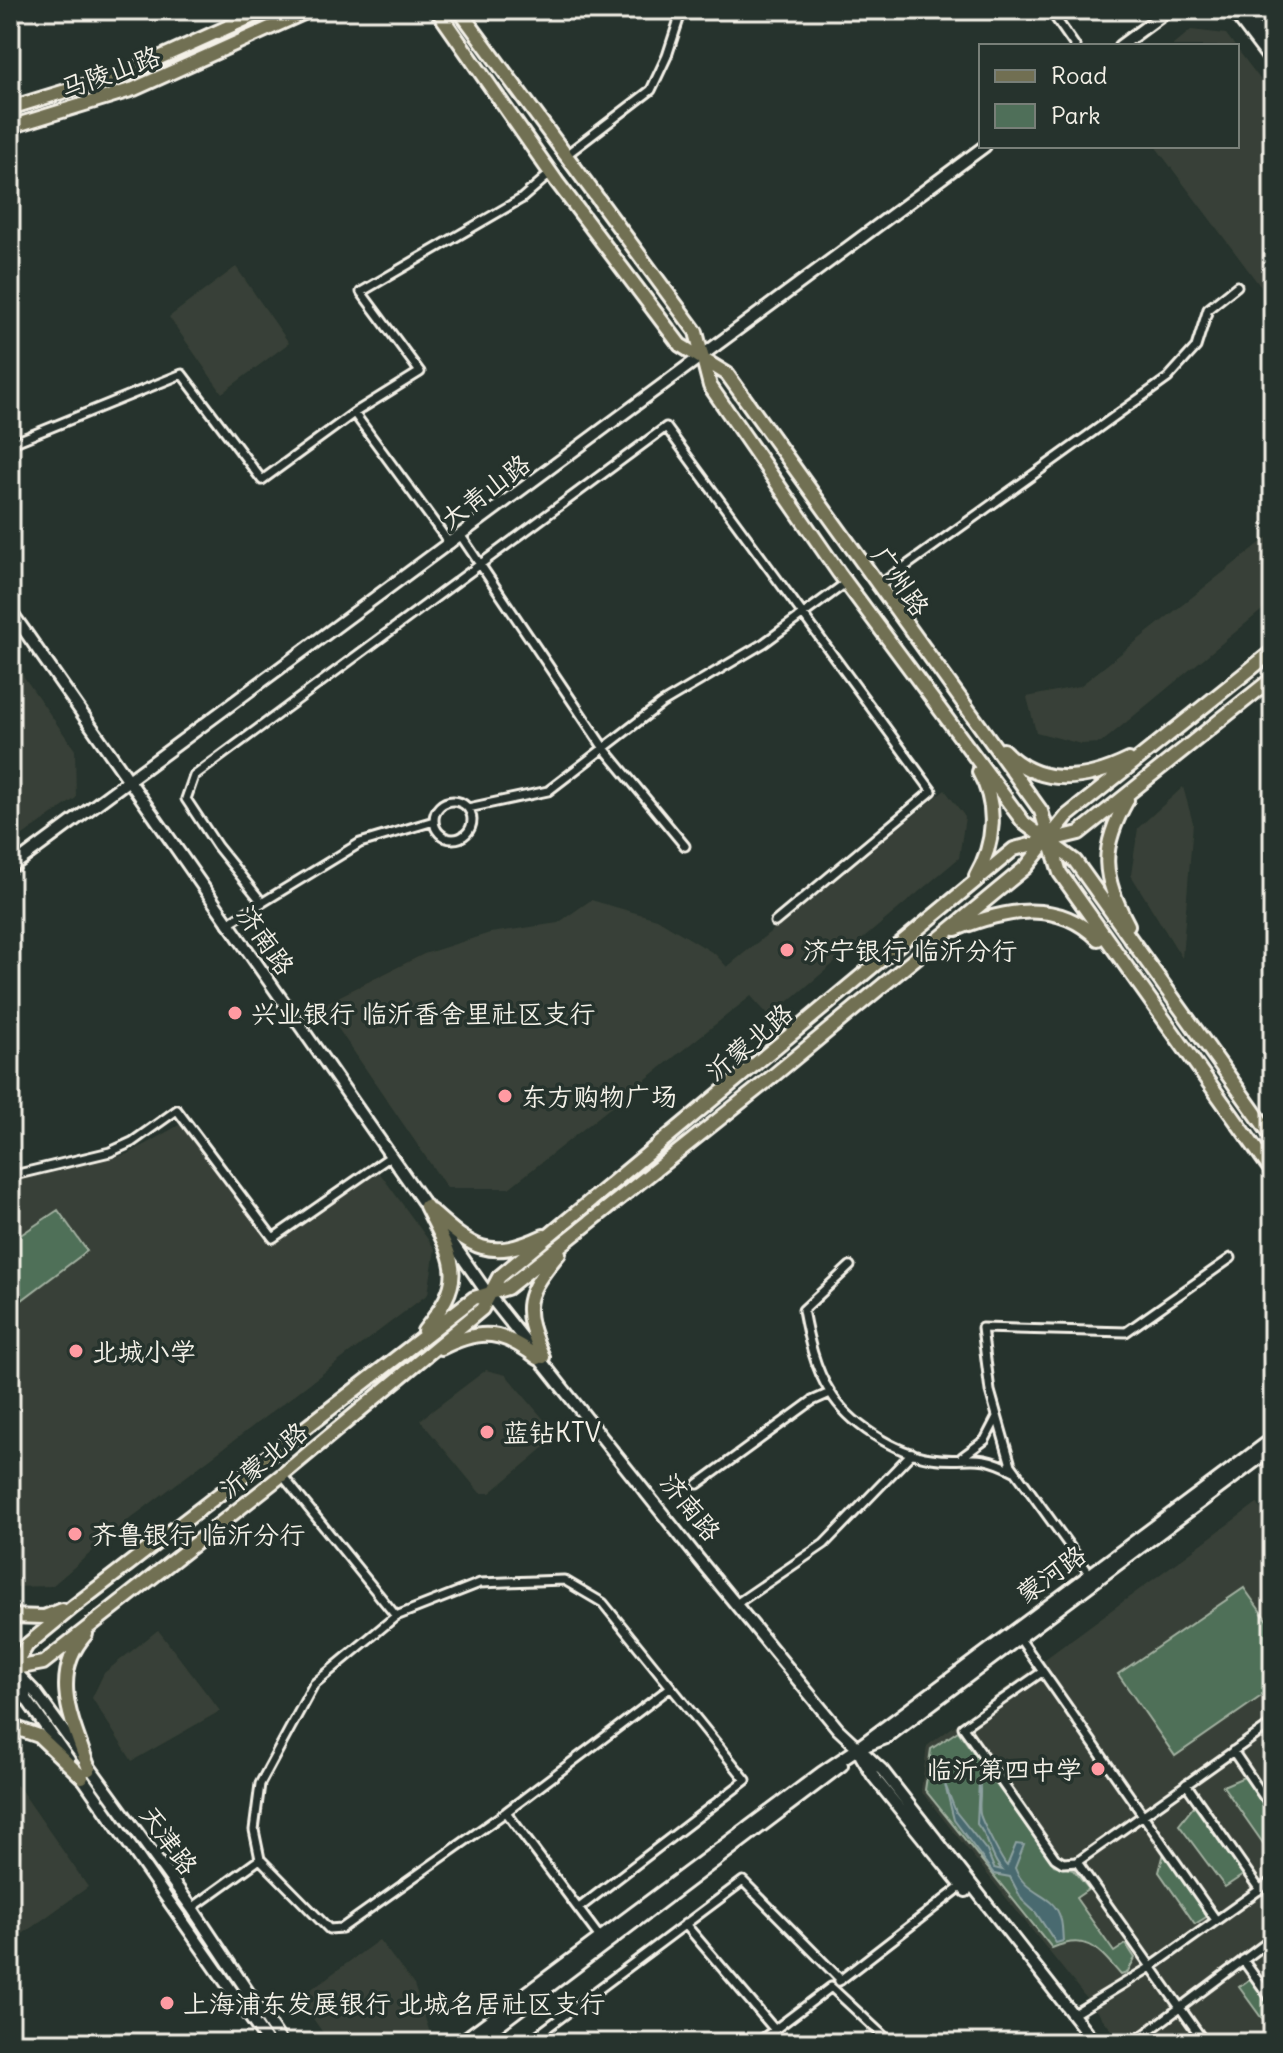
<svg xmlns="http://www.w3.org/2000/svg" width="1283" height="2053" font-family="Delius,'LXGW WenKai TC',sans-serif">
	<rect width="100%" height="100%" fill="#26332d"/>
	<filter id="ink" filterUnits="userSpaceOnUse"><feTurbulence type="fractalNoise" baseFrequency=".0125" numOctaves="2"/><feDisplacementMap in="SourceGraphic" scale="16" xChannelSelector="R" yChannelSelector="G"/><feConvolveMatrix kernelMatrix="1 2 1 2 8 2 1 2 1" color-interpolation-filters="sRGB"/></filter>
	<g filter="url(#ink)">
		<path fill="#384137" d="M1191,30L1226,34L1235,46H1172Z
			M1237,49L1273,96V303L1155,146H1237Z
			M236,267L289,343L222,393L169,317Z
			M1273,533V601L1101,743L1081,744L1036,732L1027,697L1080,686Z
			M10,657L75,750L76,798L10,844Z
			M1183,787L1193,823L1182,958L1131,875L1138,828Z
			M945,790L965,817L959,858L770,1017L751,996L509,1188H447L322,1005L424,954L490,933L558,923L591,900L657,919L715,954L727,967Z
			M181,1124L272,1245L379,1172L435,1249L428,1294L131,1518L52,1586L10,1587V1180L128,1154Z
			M486,1370L506,1375L558,1436L490,1493H480L420,1420Z
			M1257,1503L1273,1527V2043H1122L921,1791L927,1746Z
			M158,1630L220,1711L132,1761L92,1698L104,1673Z
			M10,1783L18,1786L88,1887L10,1943Z
			M379,1940L414,1985L430,2033L415,2043H330L299,1998Z"/>
		<path fill="#4f6f59" stroke="#a2b0a0" stroke-width="2" d="M58,1210L87,1251L14,1306L10,1300V1242Z
			M1244,1588L1273,1629V1688L1175,1756L1118,1674Z
			M958,1731L1054,1865L1073,1870L1089,1889L1076,1898L1114,1952L1126,1944L1135,1958L1127,1973L1121,1975C1098,1949 1088,1933 1052,1948L925,1790L931,1749Z
			M1244,1777L1273,1819L1272,1856L1223,1786Z
			M1194,1806L1243,1875L1225,1887L1179,1825Z
			M1164,1853L1208,1916L1195,1924L1159,1872Z
			M1251,1978L1273,2008V2034L1239,1987Z"/>
		<path fill="#496b70" stroke="#8da1a0" stroke-width="2" d="M979,1781C982,1791 978,1803 980,1814C981,1820 1003,1863 1007,1866L1016,1844L1024,1845L1015,1868C1025,1895 1051,1893 1059,1914C1063,1922 1062,1932 1063,1941L1056,1943L1036,1913L1022,1900L1010,1877L994,1874L954,1820L945,1784L956,1812L987,1851L994,1868L1002,1870C989,1856 991,1840 977,1824Z"/>
		<g fill="none" stroke-linecap="round" stroke-linejoin="round">
			<g stroke="#f4f1e8" stroke-width="13">
				<path id="street" d="M1050,10L1075,46
					M566,155L651,90L667,56L682,10
					M354,413L450,544
					M10,444L182,374L262,480L354,413L420,372L361,292L521,199L551,173
					M461,536L603,747L685,846
					M878,586L1168,378L1196,347L1208,309L1237,286
					M434 820a19 19 0 1 1 38 0a19 19 0 1 1-38 0Z
					M468,808L548,791L661,704L764,643L847,582
					M261,901L217,846L186,799L194,776L666,427L932,791L775,922
					M227,924L360,843L434,821
					M10,1176L110,1152L132,1142L177,1110L273,1238L391,1156
					M850,1266L803,1310C808,1337 815,1369 830,1392C849,1424 895,1453 931,1458C969,1464 974,1450 1014,1471
					M962,1457L985,1440L997,1417
					M282,1475L396,1616
					M698,1484L812,1401L830,1393
					M1089,1573L1011,1465L990,1391L982,1328L1126,1332L1231,1258
					M739,1602L824,1544L912,1453
					M1018,1636L1216,1920
					M1042,1672L963,1727L1055,1858L1063,1863L1077,1862
					M1233,1751L1273,1810
					M1186,1784L1260,1890
					M506,1812L601,1939
					M192,1908L260,1859
					M579,1908L746,1780L603,1603L564,1580L480,1583L396,1616L314,1684L260,1784L254,1830L260,1859L329,1929L342,1928L506,1812L671,1687
					M685,1924L775,2030
					M1243,1960L1273,2002
					M839,1981L962,1886
					M1072,2015L1151,1967L1273,1880
					M527,2043L743,1881L841,1980
					M757,2043L831,1987L891,2043
					M1133,2043L1273,1938
					M1205,2043L1077,1862L1273,1723"/>
			</g>
			<g stroke="#f4f1e8" stroke-width="16">
				<path id="secondary" d="M1232,10L1273,64
					M1243,10L1273,51
					M1120,46L1169,10
					M10,610L430,1212
					M10,868L985,146
					M444,1231L488,1294L697,1557L838,1729L882,1770L1095,2043
					M10,1666L36,1693L192,1908L282,2043
					M18,1679L27,1700L69,1760
					M861,1745L1273,1438
					M861,1756L873,1776L966,1891
					M79,1773L268,2043
					M459,2043L821,1773L857,1749L886,1738L1273,1448
					M475,2043L842,1765"/>
			</g>
			<g stroke="#f4f1e8" stroke-width="18">
				<path id="primary" d="M437,10L557,182L680,345L727,374L1041,811L1060,873L1273,1173
					M459,10L696,332L710,386L839,573L1024,823L1075,861L1273,1138
					M10,108L128,72L266,10
					M10,127L134,89L310,10
					M1003,750C1039,788 1086,781 1129,760
					M1127,800C1099,850 1102,875 1128,925
					M976,876C995,843 998,805 979,772
					M956,929C1005,910 1057,898 1098,939
					M431,1211C472,1248 489,1262 544,1236
					M424,1331C468,1276 455,1264 426,1206
					M441,1348C482,1327 503,1331 538,1358
					M543,1357C520,1306 525,1295 559,1253
					M10,1616L44,1617L62,1610
					M86,1634C48,1676 73,1723 89,1769
					M10,1669L43,1663L282,1475L482,1309L499,1277L1014,849L1079,833L1273,678
					M10,1673L27,1645L73,1607L474,1298L507,1288L767,1081L1026,867L1067,816L1273,651
					M10,1726L39,1736L82,1777"/>
			</g>
			<use href="#street" stroke="#26332d" stroke-width="7"/>
			<use href="#secondary" stroke="#26332d" stroke-width="10"/>
			<use href="#primary" stroke="#716f52" stroke-width="12"/>
		</g>
	</g>
	<g fill="#ff9aa2" stroke="#26332d" stroke-width="3">
		<circle cx="787" cy="950" r="8"/>
		<circle cx="235" cy="1013" r="8"/>
		<circle cx="505" cy="1096" r="8"/>
		<circle cx="76" cy="1351" r="8"/>
		<circle cx="487" cy="1432" r="8"/>
		<circle cx="75" cy="1534" r="8"/>
		<circle cx="1098" cy="1769" r="8"/>
		<circle cx="167" cy="2003" r="8"/>
	</g>
	<g text-anchor="middle" dominant-baseline="central" stroke-width="7" stroke-linejoin="round" paint-order="stroke">
		<g font-size="26" fill="#f4f1e8" stroke="#26332d">
			<text transform="translate(110 72) rotate(-20)">马陵山路</text>
			<text transform="translate(485 491) rotate(-37)">大青山路</text>
			<text transform="translate(901 581) rotate(55)">广州路</text>
			<text transform="translate(266 940) rotate(55)">济南路</text>
			<text transform="translate(749 1042) rotate(-40)">沂蒙北路</text>
			<text transform="translate(263 1460) rotate(-39)">沂蒙北路</text>
			<text transform="translate(691 1507) rotate(51)">济南路</text>
			<text transform="translate(1051 1574) rotate(-36)">蒙河路</text>
			<text transform="translate(169 1840) rotate(54)">天津路</text>
		</g>
		<g font-size="26" fill="#f4f1e8" stroke="#26332d" text-anchor="start">
			<text x="803" y="950">济宁银行 临沂分行</text>
			<text x="251" y="1013">兴业银行 临沂香舍里社区支行</text>
			<text x="521" y="1096">东方购物广场</text>
			<text x="92" y="1351">北城小学</text>
			<text x="503" y="1432">蓝钻KTV</text>
			<text x="91" y="1534">齐鲁银行 临沂分行</text>
			<text x="1082" y="1769" text-anchor="end">临沂第四中学</text>
			<text x="183" y="2003">上海浦东发展银行 北城名居社区支行</text>
		</g>
	</g>
	<rect width="1283" height="2053" fill="none" stroke="#26332d" stroke-width="40"/>
	<rect x="20" y="20" width="1243" height="2013" fill="none" stroke="#f4f1e8" stroke-width="3" filter="url(#ink)"/>
	<rect x="979" y="44" width="260" height="104" fill="#26332d" stroke="#787f78" stroke-width="2"/>
	<rect x="995" y="70" width="40" height="12" fill="#716f52" stroke="#787f78" stroke-width="2"/>
	<text x="1051" y="84" font-size="24" fill="#f4f1e8">Road</text>
	<rect x="995" y="104" width="40" height="24" fill="#4f6f59" stroke="#787f78" stroke-width="2"/>
	<text x="1051" y="124" font-size="24" fill="#f4f1e8">Park</text>
</svg>
